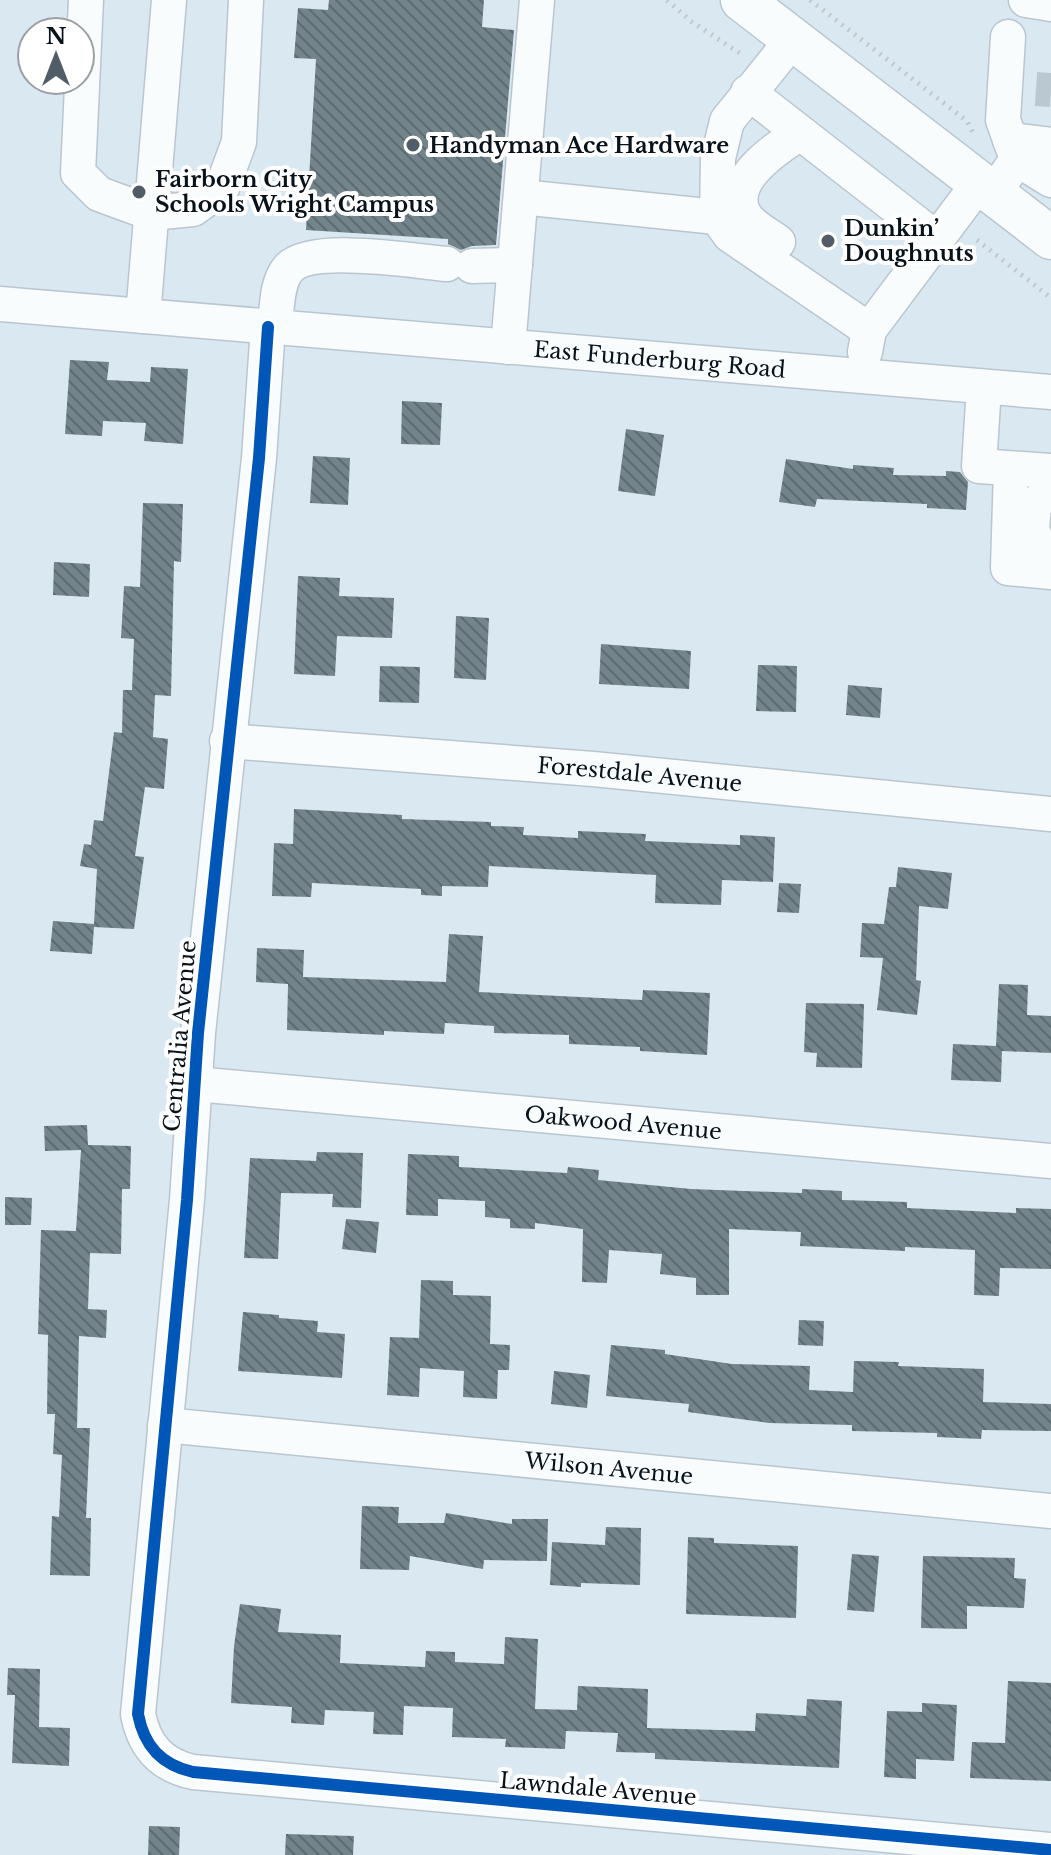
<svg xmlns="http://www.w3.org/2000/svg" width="1051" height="1855" font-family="'Libre Baskerville',serif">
	<defs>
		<pattern id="building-back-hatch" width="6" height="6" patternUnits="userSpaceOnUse" patternTransform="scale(2)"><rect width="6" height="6" fill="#73848b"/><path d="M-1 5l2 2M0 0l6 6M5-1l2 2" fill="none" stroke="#5c6b71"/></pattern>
	</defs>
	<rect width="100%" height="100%" fill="#dae8f2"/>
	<path fill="url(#building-back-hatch)" d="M329,0H484L482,27L514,30L496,245L472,246L461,250L448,244V239L306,230L316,59L294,58L298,8L328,10Z
		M70,360L109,362L107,380L150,382L151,367L188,369L183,444L144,441L146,423L103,421L102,436L65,434Z
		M402,401L442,403L440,445L401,444Z
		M626,429L664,435L655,496L618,491Z
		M313,456L350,458L348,505L310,503Z
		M786,459L853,469V465L894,468L893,475L946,476V471L960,472L968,482L966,510L927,508V504L817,499L815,507L779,502Z
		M143,503L183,504L181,562L174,561L171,696L155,695L153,737L168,739L164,789L145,787L135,856L144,857L134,929L94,927L92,954L50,951L53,921L94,924L97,869L80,866L84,844L91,845L94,820L103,821L114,732L122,733L123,690H132L134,639L121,638L124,586L140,587Z
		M54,562L90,564L89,597L53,595Z
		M298,576L340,578L339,596L394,598L392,638L337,636L335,676L294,674Z
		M456,616L489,618L486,680L454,678Z
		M601,644L691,651L689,689L599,684Z
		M758,665L797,666L796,712L756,711Z
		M380,666L420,667L419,703L379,702Z
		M848,685L882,688L880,718L846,715Z
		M294,809L402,815V819L491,822V826L524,827L523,835L578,838V831L646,834L645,841L740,845V835L775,837L773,882L722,880L721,905L655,903L656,875L489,866L488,887L442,886V896L421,895V889L312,883L311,897L272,896L274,843L293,844Z
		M898,867L952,873L948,909L919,906L916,980L921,981L917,1015L877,1010L883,958L860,957L862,923L884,924L889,887H896Z
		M779,883L801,884L799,913L777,912Z
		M449,934L483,936L479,992L642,1000L643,990L710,993L707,1055L640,1051V1047L569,1044V1035L494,1033V1026L445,1023L444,1034L384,1031V1035L287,1030L288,984L256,982L257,948L304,950L303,977L446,982Z
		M999,984L1028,985L1027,1015L1051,1016V1053L1002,1051L1001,1082L951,1080L953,1044L996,1046Z
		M806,1003L864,1004L862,1068L816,1067L817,1053L804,1052Z
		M87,1125L88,1145L131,1146L130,1189H122L121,1254L90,1253L88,1309L107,1310L106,1338L79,1336L77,1428H90L86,1518H91L90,1576L50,1575L52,1516L59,1517L62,1455L53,1454L55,1414H47L48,1335L38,1334L41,1230L76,1231L81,1150L45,1151L44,1126Z
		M317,1152L363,1153L361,1208L332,1207L333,1194L281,1193L278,1259L244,1258L250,1158L316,1161Z
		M408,1154L459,1156V1167L567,1173L568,1167L599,1170L598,1180L691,1189L802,1193V1189L842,1191V1200L907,1202V1208L1016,1213V1208L1051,1209V1269L1000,1268L999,1296L974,1295L975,1250L905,1247V1251L800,1246L801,1232L729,1229V1295H696V1278L660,1274L662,1254L609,1250L607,1283L582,1282L583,1229L535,1223V1229L510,1228V1219L485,1217V1201L438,1199V1216L406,1215Z
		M5,1197L32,1198L31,1225H5Z
		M346,1219L379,1222L376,1253L342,1249Z
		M421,1280L453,1281V1295L491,1296L490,1344L510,1345L509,1370H498L497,1399L463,1397L464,1371L420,1368L419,1397L387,1395L390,1337L419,1338Z
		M243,1312L279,1315V1318L318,1321L317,1332L345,1334L342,1378L238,1371Z
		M799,1320L824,1321L823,1346L798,1345Z
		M611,1345L665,1350V1354L732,1364L810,1366L809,1390L853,1392L854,1361L899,1362L898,1366L984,1369L983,1402L1051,1404V1431L982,1430L981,1439L937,1437V1433L852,1431V1425L769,1423L688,1412L689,1404L606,1396Z
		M554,1371L590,1375L587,1408L551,1404Z
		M362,1506L399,1507L398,1523H444L446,1513L512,1524V1519H548L547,1561L484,1560L483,1569L410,1556L409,1570L360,1569Z
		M606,1527L641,1528L640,1585L581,1583V1587L550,1585L552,1542L605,1545Z
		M688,1537L714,1538V1543L798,1546L796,1618L686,1614Z
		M852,1554L879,1556L874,1612L847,1610Z
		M923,1556L1015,1558L1014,1578L1026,1579L1024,1608L967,1606V1629L921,1628Z
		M240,1604L281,1609L278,1632L341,1635L340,1663L425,1667L426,1651L455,1652V1662L504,1664L505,1637L538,1639L535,1709L577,1710L578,1686L648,1689L647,1728L755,1731L756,1713L806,1716L807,1699L842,1701L839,1768L655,1759V1753L616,1752L618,1733L566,1731L565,1749L505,1747L506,1739L452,1737L453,1708L404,1706L403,1735L373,1734L374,1712L325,1710L324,1725L291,1723L292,1707L231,1703L234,1646Z
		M8,1668L40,1669L39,1727L70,1728L69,1766L12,1763L15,1695H7Z
		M1008,1681L1051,1683V1781L970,1778L972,1742L1005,1743Z
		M922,1703L957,1705L954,1761L916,1759V1779L884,1777L887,1711L922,1712Z
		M149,1826L180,1827L179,1855H148Z
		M286,1834L354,1836L353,1855H285Z"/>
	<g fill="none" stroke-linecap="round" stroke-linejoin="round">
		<path stroke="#bac8d2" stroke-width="34" stroke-dasharray="34 17" stroke-linecap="butt" d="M1036,89L1051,90"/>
		<g stroke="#bac6cf" stroke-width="37">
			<g id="minor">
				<path d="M86,0L78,173L99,194L151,213L193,209L222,188L239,142L246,0"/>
				<path d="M1026,0L1051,4"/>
				<path d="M1008,37L1003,120L1017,159"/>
				<path d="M793,39L727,121L718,158L717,217L730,235L869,330"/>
				<path d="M748,92L938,240"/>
				<path d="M1010,140L1051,145"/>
				<path d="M1005,177L1017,159L1051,180"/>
				<path d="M521,197L717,217"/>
				<path d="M778,242C767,234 751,226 744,214C726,180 778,147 800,133"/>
				<path d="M472,266L515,265"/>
				<path id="s1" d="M0,304L1051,392"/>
				<path d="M143,316L169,0"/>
				<path d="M268,327L259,458L198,1033L187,1200L138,1714C144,1746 161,1765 193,1772L1051,1850"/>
				<path d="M275,327C277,310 276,282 289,268C312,244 414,261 447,264"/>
				<path d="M508,347L537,0"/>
				<path d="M865,352L869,330L979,183"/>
				<path d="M984,387L979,466L1051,471"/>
				<path d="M1011,469L1008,568L1051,572"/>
				<path d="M1051,490L1034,505L1032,529L1041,552L1051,553"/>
				<path id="s2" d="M227,741L593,769L1051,814"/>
				<path id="s3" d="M195,1084L1051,1161"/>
				<path id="s4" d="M165,1425L1051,1511"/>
			</g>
		</g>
		<g stroke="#bac6cf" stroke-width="45">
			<path id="major" d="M742,0L1051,238"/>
		</g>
		<path stroke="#c3c7cb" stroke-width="5" stroke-dasharray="2 6" stroke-linecap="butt" d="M667,0L692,22L744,56
			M810,0L967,121L973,133
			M977,240L1051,298"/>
		<use href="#minor" stroke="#f9fcfd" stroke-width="34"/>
		<use href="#major" stroke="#f9fcfd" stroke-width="42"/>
		<g stroke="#fff" stroke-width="17">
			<path id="cycleway" d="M268,327L259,458L198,1033L187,1200L138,1714C144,1746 161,1765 193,1772L1051,1850"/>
		</g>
		<use href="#cycleway" stroke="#0057b8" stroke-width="12"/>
	</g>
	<g fill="#515d66" stroke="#fff" stroke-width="3">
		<circle cx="413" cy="145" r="8"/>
		<circle cx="139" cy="192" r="8"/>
		<circle cx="828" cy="241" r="8"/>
	</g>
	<g text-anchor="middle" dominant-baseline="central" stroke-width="8" stroke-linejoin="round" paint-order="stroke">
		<g font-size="22" font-weight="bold" fill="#07121a" stroke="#fff" text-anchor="start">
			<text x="429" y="145">Handyman Ace Hardware</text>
			<text x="155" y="179">Fairborn City<tspan x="155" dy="25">Schools Wright Campus</tspan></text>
			<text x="844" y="228">Dunkin’<tspan x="844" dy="25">Doughnuts</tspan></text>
		</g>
		<g font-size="22" fill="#07121a" stroke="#fff">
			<text stroke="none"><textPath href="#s1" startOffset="662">East Funderburg Road</textPath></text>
			<text stroke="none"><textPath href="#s2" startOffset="414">Forestdale Avenue</textPath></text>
			<text transform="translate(180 1036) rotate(-85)">Centralia Avenue</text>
			<text stroke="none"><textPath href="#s3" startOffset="430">Oakwood Avenue</textPath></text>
			<text stroke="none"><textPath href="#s4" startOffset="446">Wilson Avenue</textPath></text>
			<text transform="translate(598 1789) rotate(5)">Lawndale Avenue</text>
		</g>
	</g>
	<g transform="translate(56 56)"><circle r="38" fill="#ffffff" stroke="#9ca0a3" stroke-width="2"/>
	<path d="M0-6L14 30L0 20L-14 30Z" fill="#515d66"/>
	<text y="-12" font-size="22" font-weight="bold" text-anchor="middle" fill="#07121a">N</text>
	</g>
</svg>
